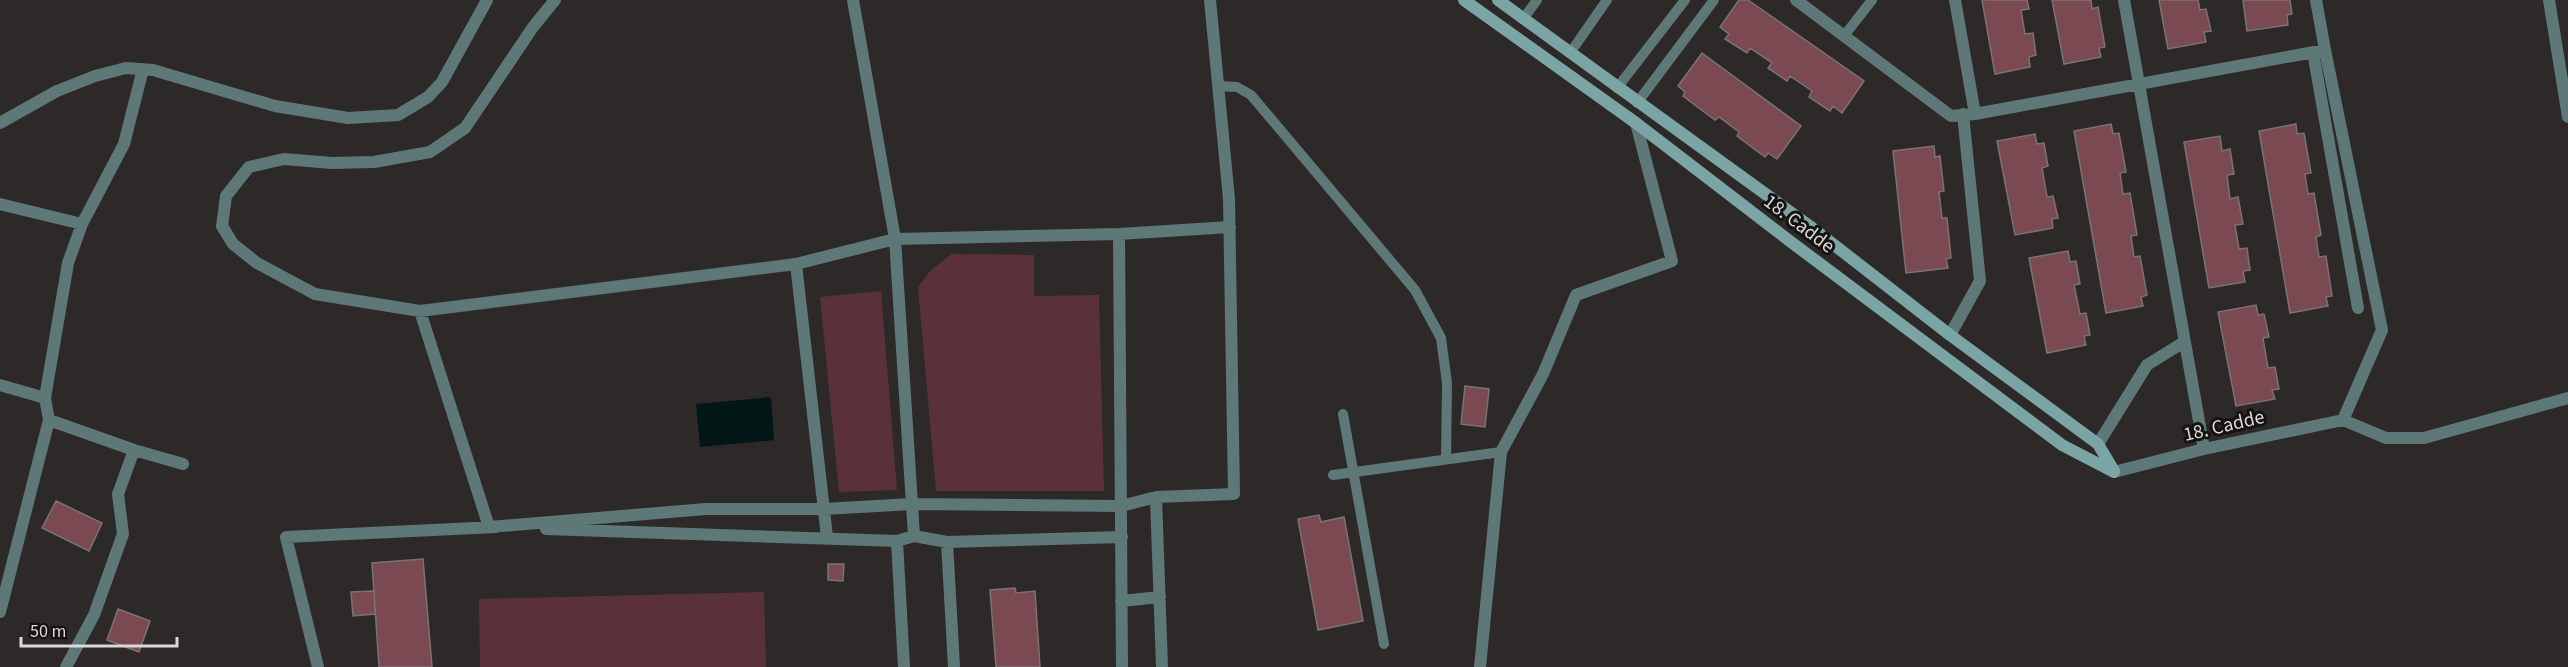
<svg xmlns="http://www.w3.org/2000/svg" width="2568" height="667" font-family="'Source Sans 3',sans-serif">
	<rect width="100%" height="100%" fill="#2e2929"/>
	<path fill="#5a3138" d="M952,254L1034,255V296L1099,295L1104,491H936L918,287L931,270Z
		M881,291L897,490L839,492L820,297Z
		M764,592L766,667H480L479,599Z"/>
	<path fill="#031616" d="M771,397L774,440L700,447L696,404Z"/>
	<path fill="#7b4951" stroke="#7a7374" stroke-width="1.5" d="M1739,0H1748L1864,81L1842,113L1833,106L1830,111L1809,97L1812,91L1790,76L1787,81L1768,68L1772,63L1750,48L1747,53L1725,39L1729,34L1720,27Z
		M1982,0H2027L2029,9L2021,10L2025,34L2033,33L2036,55L2029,57L2030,67L1995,74Z
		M2052,0H2091L2092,9L2098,7L2105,47L2099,48L2101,57L2064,64Z
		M2159,0H2198L2200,10L2206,9L2211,31L2204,32L2206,42L2168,49Z
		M2243,0H2290L2292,14L2287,15L2288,25L2247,31Z
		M1702,53L1801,126L1777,159L1768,153L1765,157L1737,136L1739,132L1719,117L1715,120L1683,96L1685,92L1678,86Z
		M2111,124L2113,134L2119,133L2126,172L2120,173L2123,194L2130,193L2137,235L2131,236L2134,257L2140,256L2147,295L2141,297L2143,306L2106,313L2074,131Z
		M2296,124L2297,134L2304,133L2311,173L2305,174L2308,194L2314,193L2321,235L2316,237L2319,257L2326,256L2332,296L2326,297L2328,306L2290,313L2259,131Z
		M2035,134L2037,144L2044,143L2048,166L2042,168L2047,197L2053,196L2058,218L2052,219L2053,228L2015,235L1997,141Z
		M2220,136L2222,151L2230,149L2234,174L2227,175L2230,199L2238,197L2243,224L2235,225L2239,249L2247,248L2250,270L2243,271L2245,282L2209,288L2184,142Z
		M1934,146L1935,157L1940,156L1944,191L1939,192L1942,218H1947L1951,258L1946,259L1948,268L1906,273L1893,151Z
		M2068,251L2070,262L2076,261L2080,284L2074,285L2080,314L2086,313L2090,335L2084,336L2086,345L2047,353L2029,258Z
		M2256,305L2258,315L2264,314L2269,337L2263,338L2268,368L2275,367L2279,389L2272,390L2275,399L2236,406L2218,312Z
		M1465,386L1489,389L1485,427L1461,424Z
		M56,501L102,523L89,551L42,528Z
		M1319,515L1321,522L1344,517L1363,621L1318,630L1298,519Z
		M423,559L432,667H379L372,563Z
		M828,564H844L843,581L828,580Z
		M1015,588L1016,593L1035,591L1040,667H996L990,590Z
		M374,591L375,614L353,616L351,592Z
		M118,609L150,621L139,652L107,640Z"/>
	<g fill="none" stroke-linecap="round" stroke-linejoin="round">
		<path stroke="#5e7878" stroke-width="10" d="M1523,19L1537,0
			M1844,36L1872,0
			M1570,53L1607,0
			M1218,86L1237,87L1251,95L1415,290L1441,338L1447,383L1446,459
			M1617,88L1685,0
			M1637,103L1714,0
			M1343,414L1384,644
			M1333,475L1501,452"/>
		<path stroke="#5e7878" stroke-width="12" d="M555,0L533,27L465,128L430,152L374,162L332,163L284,159L249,167L226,196L222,226L233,244L257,263L315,294L420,311L796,264L895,239L1119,234L1230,227
			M853,0L895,239L914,536
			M1796,0L1951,116L1975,114L2325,50L2316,0
			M1955,0L1975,114
			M2124,0L2204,449
			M2549,0L2568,117
			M2325,50L2382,330L2343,420
			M2313,52L2358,308
			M0,123L57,91L95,76L126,68L153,70L275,106L348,118L398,115L428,97L442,82L487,0
			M0,204L82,224
			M1119,234L1122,667
			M796,264L827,537
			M420,311L489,527L706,509H824L912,504L1121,506L1156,497L1234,494L1229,199L1210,0
			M1950,335L1980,281L1963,114
			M0,385L45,398
			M49,420L134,450L183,464
			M2343,420L2386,438H2424L2568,398
			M2098,444L2147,365L2184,342
			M2114,472L2204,449L2343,420
			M1156,497L1162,667
			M546,529L897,541L914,536L947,542L1122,537
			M897,541L904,667
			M947,542L954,667
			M1121,601L1160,597
			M0,612L49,420L45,398L68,263L82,224L124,144L143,69
			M66,667L94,615L123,534L118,494L134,450
			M318,667L286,537L496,527
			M1480,667L1501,452L1543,374L1576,295L1672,261L1636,123"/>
		<path stroke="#7aa5a4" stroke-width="12" d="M1464,0L1636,123L1791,242L2062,445L2114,472
			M1498,0L1811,227L1950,335L2098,444L2114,471"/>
	</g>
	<g text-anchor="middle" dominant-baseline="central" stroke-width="6" stroke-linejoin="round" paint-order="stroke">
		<g font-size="20" fill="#dbd8d8" stroke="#151212">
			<text transform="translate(1799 224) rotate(37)">18. Cadde</text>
			<text transform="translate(2224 426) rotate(-13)">18. Cadde</text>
		</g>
	</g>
	<path d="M21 637v9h156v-9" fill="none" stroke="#dbd8d8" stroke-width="3"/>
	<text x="30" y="637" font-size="18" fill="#dbd8d8" stroke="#151212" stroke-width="4.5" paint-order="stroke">50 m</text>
</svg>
